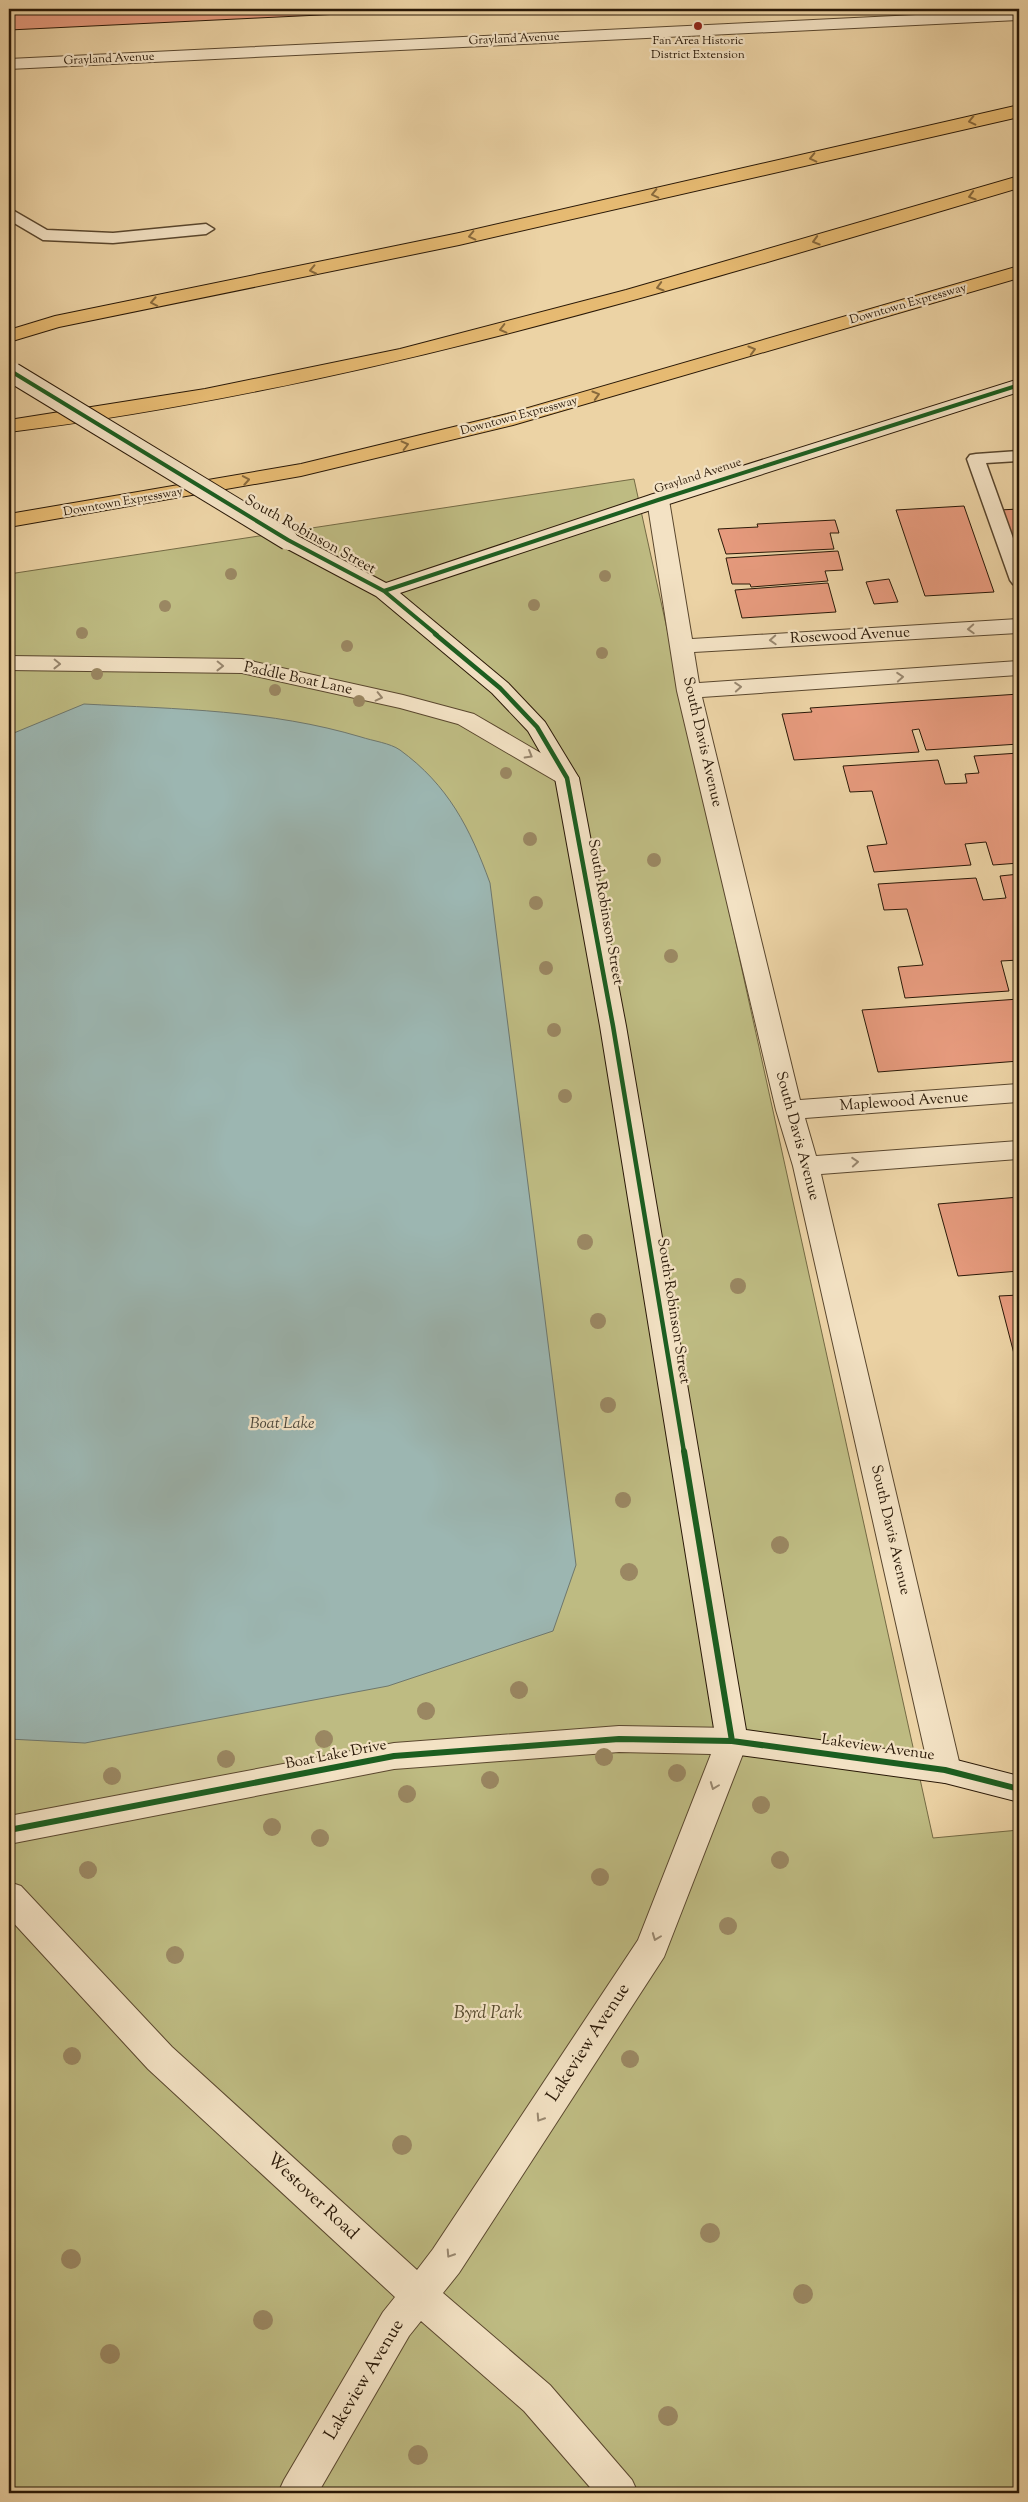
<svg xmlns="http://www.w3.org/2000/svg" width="1028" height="2502" font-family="'Sorts Mill Goudy',serif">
	<rect width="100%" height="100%" fill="#ecd3a5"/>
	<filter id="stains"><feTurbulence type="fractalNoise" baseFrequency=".004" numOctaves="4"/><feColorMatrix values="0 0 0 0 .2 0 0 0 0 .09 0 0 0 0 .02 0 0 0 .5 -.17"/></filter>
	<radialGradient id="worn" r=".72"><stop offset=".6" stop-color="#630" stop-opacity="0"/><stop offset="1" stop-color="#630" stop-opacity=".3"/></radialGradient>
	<path fill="#bebb82" stroke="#746a44" d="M634,479L933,1838L1019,1830V2493H9V574Z"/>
	<path fill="#9cb6b1" stroke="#6e776d" d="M84,704C177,709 271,710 361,737C373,741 390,743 400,750C448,785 470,828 490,883L576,1565L553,1631L388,1686L85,1743L9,1739V735Z"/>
	<path fill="#e79b7e" stroke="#291807" d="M9,9H444L9,30Z
		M964,506L994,592L925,596L896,510Z
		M1019,509V562L999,510Z
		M835,520L839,533H830L834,549L726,554L718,529L758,527L757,524Z
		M838,551L843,570L825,571L828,581L751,587L750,584H732L726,558Z
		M889,579L898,602L874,604L866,582Z
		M828,583L836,612L742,618L735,590Z
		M1019,694V744L926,750L919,729L912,730L919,752L794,760L782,714L812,712L810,708Z
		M1019,753V863L993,865L986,842L965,844L971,865L874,872L867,846L887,844L872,791L850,792L843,766L938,760L945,784L967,783L965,774L979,773L974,756Z
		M1019,874V960L1001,961L1009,991L905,998L898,967L923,965L907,909L884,910L878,884L976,878L983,900L1006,898L1000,876Z
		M1019,999V1061L878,1072L862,1010Z
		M1019,1197V1271L958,1276L938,1204Z
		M1019,1295V1373L999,1296Z"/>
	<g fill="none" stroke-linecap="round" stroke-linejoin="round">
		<g stroke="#5a472e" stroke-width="3">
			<path id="lane" d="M9,208L47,230L113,233L206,224L214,229L206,234L113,243L43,240L9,220Z
				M1019,451V461L986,463L1019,555V585L1013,584L1010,580L967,459L970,455L976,454Z"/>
		</g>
		<g stroke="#5a472e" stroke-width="2">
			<path id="street" d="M1019,10V20L9,69V59Z
				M658,494L666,495L669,500L692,639L1019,619V633L694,652L699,683L1019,661V675L702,697L800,1100L1019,1084V1102L805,1118L816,1156L1019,1141V1159L821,1174L961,1770L956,1779L945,1783L934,1779L929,1770L793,1166L776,1110L677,691L647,500L650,495Z
				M9,656L242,659L403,695L474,714L575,773L579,778L575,783L567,785L559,783L458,724L400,708L242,673L9,670Z
				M619,1726L732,1728L743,1732L748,1741L664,1957L459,2273L443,2293L550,2385L632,2480L638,2493H595L524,2411L421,2321L409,2336L318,2493H278L284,2480L383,2312L395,2297L148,2069L9,1918V1882L21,1886L172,2047L417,2270L433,2249L638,1940L711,1754L619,1752L394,1769L9,1844V1816L394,1743Z"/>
		</g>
		<g stroke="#291807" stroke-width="2">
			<path id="secondary" d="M1019,379V392L666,505L400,593L508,683L545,722L579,778L626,1026L746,1730L945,1757L1019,1776V1802L945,1783L732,1754L721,1750L716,1741L600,1026L555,778L528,731L492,693L376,596L280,545L277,540L280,535L288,533L296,535L386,583L650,495Z"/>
		</g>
		<g stroke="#291807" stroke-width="2">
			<path id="highway" d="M1019,105V117L459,245L59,327L9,342V330L55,316L459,233Z
				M1019,176V188C687,286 354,389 9,432V420L205,389L400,349L626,290Z
				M1019,266V278L513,425L301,476L9,527V514L301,464L507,414Z"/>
		</g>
		<use href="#lane" fill="#f3e2c4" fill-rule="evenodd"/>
		<use href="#street" fill="#f3e2c4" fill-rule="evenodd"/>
		<use href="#secondary" fill="#f3e2c4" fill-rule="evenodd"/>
		<use href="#highway" fill="#e6ba72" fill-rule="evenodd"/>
		<g stroke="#291807" stroke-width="22" stroke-linecap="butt">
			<path id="secondary-bridge" d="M13,373L288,540"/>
		</g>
		<use href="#secondary-bridge" stroke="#f3e2c4" stroke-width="20"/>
		<g stroke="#f3e2c4" stroke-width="6">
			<path id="cycleway-far2" d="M9,370L288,540L384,591L437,635
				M384,591L658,500L1019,385"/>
		</g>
		<g stroke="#f3e2c4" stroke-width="8">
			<path id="cycleway-far1" d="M435,634L500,688L537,727L567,778L613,1026L684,1452"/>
		</g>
		<g stroke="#f3e2c4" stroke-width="9">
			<path id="cycleway" d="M684,1451L732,1741
				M9,1830L394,1756L619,1739L732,1741L945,1770L1019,1789"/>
		</g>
		<use href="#cycleway-far2" stroke="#1b5e20" stroke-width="4"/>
		<use href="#cycleway-far1" stroke="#1b5e20" stroke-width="4.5"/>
		<use href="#cycleway" stroke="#1b5e20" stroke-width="6"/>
	</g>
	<g fill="#9a8762">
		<circle cx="231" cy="574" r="6"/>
		<circle cx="605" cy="576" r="6"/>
		<circle cx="534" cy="605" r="6"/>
		<circle cx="165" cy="606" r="6"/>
		<circle cx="82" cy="633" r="6"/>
		<circle cx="347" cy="646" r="6"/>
		<circle cx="602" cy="653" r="6"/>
		<circle cx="97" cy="674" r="6"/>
		<circle cx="275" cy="690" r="6"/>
		<circle cx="359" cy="701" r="6"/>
		<circle cx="506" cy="773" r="6"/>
		<circle cx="530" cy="839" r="7"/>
		<circle cx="654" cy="860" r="7"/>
		<circle cx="536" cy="903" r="7"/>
		<circle cx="671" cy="956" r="7"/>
		<circle cx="546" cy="968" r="7"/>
		<circle cx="554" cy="1030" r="7"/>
		<circle cx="565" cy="1096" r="7"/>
		<circle cx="585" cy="1242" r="8"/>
		<circle cx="738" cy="1286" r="8"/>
		<circle cx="598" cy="1321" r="8"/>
		<circle cx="608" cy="1405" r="8"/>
		<circle cx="623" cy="1500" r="8"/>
		<circle cx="780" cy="1545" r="9"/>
		<circle cx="629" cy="1572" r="9"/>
		<circle cx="519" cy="1690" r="9"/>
		<circle cx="426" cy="1711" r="9"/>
		<circle cx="324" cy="1739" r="9"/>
		<circle cx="604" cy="1757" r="9"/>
		<circle cx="226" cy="1759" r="9"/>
		<circle cx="677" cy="1773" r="9"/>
		<circle cx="112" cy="1776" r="9"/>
		<circle cx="490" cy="1780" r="9"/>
		<circle cx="407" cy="1794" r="9"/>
		<circle cx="761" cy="1805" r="9"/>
		<circle cx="272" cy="1827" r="9"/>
		<circle cx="320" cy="1838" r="9"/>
		<circle cx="780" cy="1860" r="9"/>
		<circle cx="88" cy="1870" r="9"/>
		<circle cx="600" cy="1877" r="9"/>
		<circle cx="728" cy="1926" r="9"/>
		<circle cx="175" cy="1955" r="9"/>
		<circle cx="72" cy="2056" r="9"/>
		<circle cx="630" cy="2059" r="9"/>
		<circle cx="402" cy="2145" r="10"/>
		<circle cx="710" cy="2233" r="10"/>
		<circle cx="71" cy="2259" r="10"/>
		<circle cx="803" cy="2294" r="10"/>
		<circle cx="263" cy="2320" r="10"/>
		<circle cx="110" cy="2354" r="10"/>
		<circle cx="668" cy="2416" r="10"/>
		<circle cx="418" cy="2455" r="10"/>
	</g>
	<defs><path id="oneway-chevron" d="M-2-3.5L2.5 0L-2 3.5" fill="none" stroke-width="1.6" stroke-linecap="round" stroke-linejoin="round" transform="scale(1.25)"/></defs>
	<g stroke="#88693c">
		<use href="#oneway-chevron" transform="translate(972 121) rotate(167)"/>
		<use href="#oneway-chevron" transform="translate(813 158) rotate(167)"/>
		<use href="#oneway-chevron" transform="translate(655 194) rotate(167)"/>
		<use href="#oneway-chevron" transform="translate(972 196) rotate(164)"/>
		<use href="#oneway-chevron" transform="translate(472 236) rotate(167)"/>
		<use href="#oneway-chevron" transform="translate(816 241) rotate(164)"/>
		<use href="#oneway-chevron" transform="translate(313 270) rotate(168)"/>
		<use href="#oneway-chevron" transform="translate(660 287) rotate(164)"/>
		<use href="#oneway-chevron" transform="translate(154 302) rotate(169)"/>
		<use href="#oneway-chevron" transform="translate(503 329) rotate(166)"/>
		<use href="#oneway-chevron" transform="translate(752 350) rotate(-16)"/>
		<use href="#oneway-chevron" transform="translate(596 395) rotate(-16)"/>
		<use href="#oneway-chevron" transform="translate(405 445) rotate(-14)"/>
		<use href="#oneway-chevron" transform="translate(246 480) rotate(-10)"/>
	</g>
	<g stroke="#98876f">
		<use href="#oneway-chevron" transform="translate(971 629) rotate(177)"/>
		<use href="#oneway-chevron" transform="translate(773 640) rotate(177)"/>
		<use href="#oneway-chevron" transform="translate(57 664) rotate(1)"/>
		<use href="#oneway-chevron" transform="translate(220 666) rotate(1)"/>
		<use href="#oneway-chevron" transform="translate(900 677) rotate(-4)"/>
		<use href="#oneway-chevron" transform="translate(738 687) rotate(-4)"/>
		<use href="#oneway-chevron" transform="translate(379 697) rotate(13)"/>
		<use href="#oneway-chevron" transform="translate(529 755) rotate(30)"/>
		<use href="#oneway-chevron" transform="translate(855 1162) rotate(-4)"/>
		<use href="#oneway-chevron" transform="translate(714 1786) rotate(111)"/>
		<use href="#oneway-chevron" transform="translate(656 1937) rotate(111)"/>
		<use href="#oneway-chevron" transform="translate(540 2118) rotate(123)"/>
		<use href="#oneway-chevron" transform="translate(450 2254) rotate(123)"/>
	</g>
	<circle fill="#8f2418" stroke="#f3e2c4" stroke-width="2" cx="698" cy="26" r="5"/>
	<g text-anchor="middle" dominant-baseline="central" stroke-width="4.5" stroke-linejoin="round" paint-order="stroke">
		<g font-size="12" fill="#291807" stroke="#f3e2c4">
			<text transform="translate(514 39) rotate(-3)">Grayland Avenue</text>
			<text transform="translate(109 59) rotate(-3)">Grayland Avenue</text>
			<text transform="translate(908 304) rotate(-16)">Downtown Expressway</text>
			<text transform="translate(519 416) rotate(-15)">Downtown Expressway</text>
			<text transform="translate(698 476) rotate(-18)">Grayland Avenue</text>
			<text transform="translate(123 502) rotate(-10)">Downtown Expressway</text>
		</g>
		<g font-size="12" fill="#291807" stroke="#f3e2c4">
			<text x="698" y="41">Fan Area Historic<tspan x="698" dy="14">District Extension</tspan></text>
		</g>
		<g font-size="15" fill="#291807" stroke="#f3e2c4">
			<text transform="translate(310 535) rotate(29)">South Robinson Street</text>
			<text transform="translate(850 636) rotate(-3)">Rosewood Avenue</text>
			<text transform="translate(298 679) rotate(12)">Paddle Boat Lane</text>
			<text transform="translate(702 742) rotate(77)">South Davis Avenue</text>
			<text transform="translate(605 912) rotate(80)">South Robinson Street</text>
			<text transform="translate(904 1102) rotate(-4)">Maplewood Avenue</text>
			<text transform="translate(797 1136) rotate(75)">South Davis Avenue</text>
			<text transform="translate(673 1311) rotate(81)">South Robinson Street</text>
			<text transform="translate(890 1530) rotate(77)">South Davis Avenue</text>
			<text transform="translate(878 1748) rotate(8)">Lakeview Avenue</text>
			<text transform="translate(336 1755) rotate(-11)">Boat Lake Drive</text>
		</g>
		<g font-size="16" font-style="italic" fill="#4c473a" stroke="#f3e2c4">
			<text x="282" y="1424">Boat Lake</text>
		</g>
		<g font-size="18" font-style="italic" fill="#56492c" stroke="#f3e2c4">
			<text x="488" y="2014">Byrd Park</text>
		</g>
		<g font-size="18" fill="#291807" stroke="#f3e2c4">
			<text transform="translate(589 2043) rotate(-57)">Lakeview Avenue</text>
			<text transform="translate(312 2197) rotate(43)">Westover Road</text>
			<text transform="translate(365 2380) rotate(-59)">Lakeview Avenue</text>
		</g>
	</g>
	<rect width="1028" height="2502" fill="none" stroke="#ecd3a5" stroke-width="30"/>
	<rect x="10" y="10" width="1008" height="2482" fill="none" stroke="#291807" stroke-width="2.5"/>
	<rect x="15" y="15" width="998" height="2472" fill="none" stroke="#291807"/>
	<rect width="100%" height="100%" filter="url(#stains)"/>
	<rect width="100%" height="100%" fill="url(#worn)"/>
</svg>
